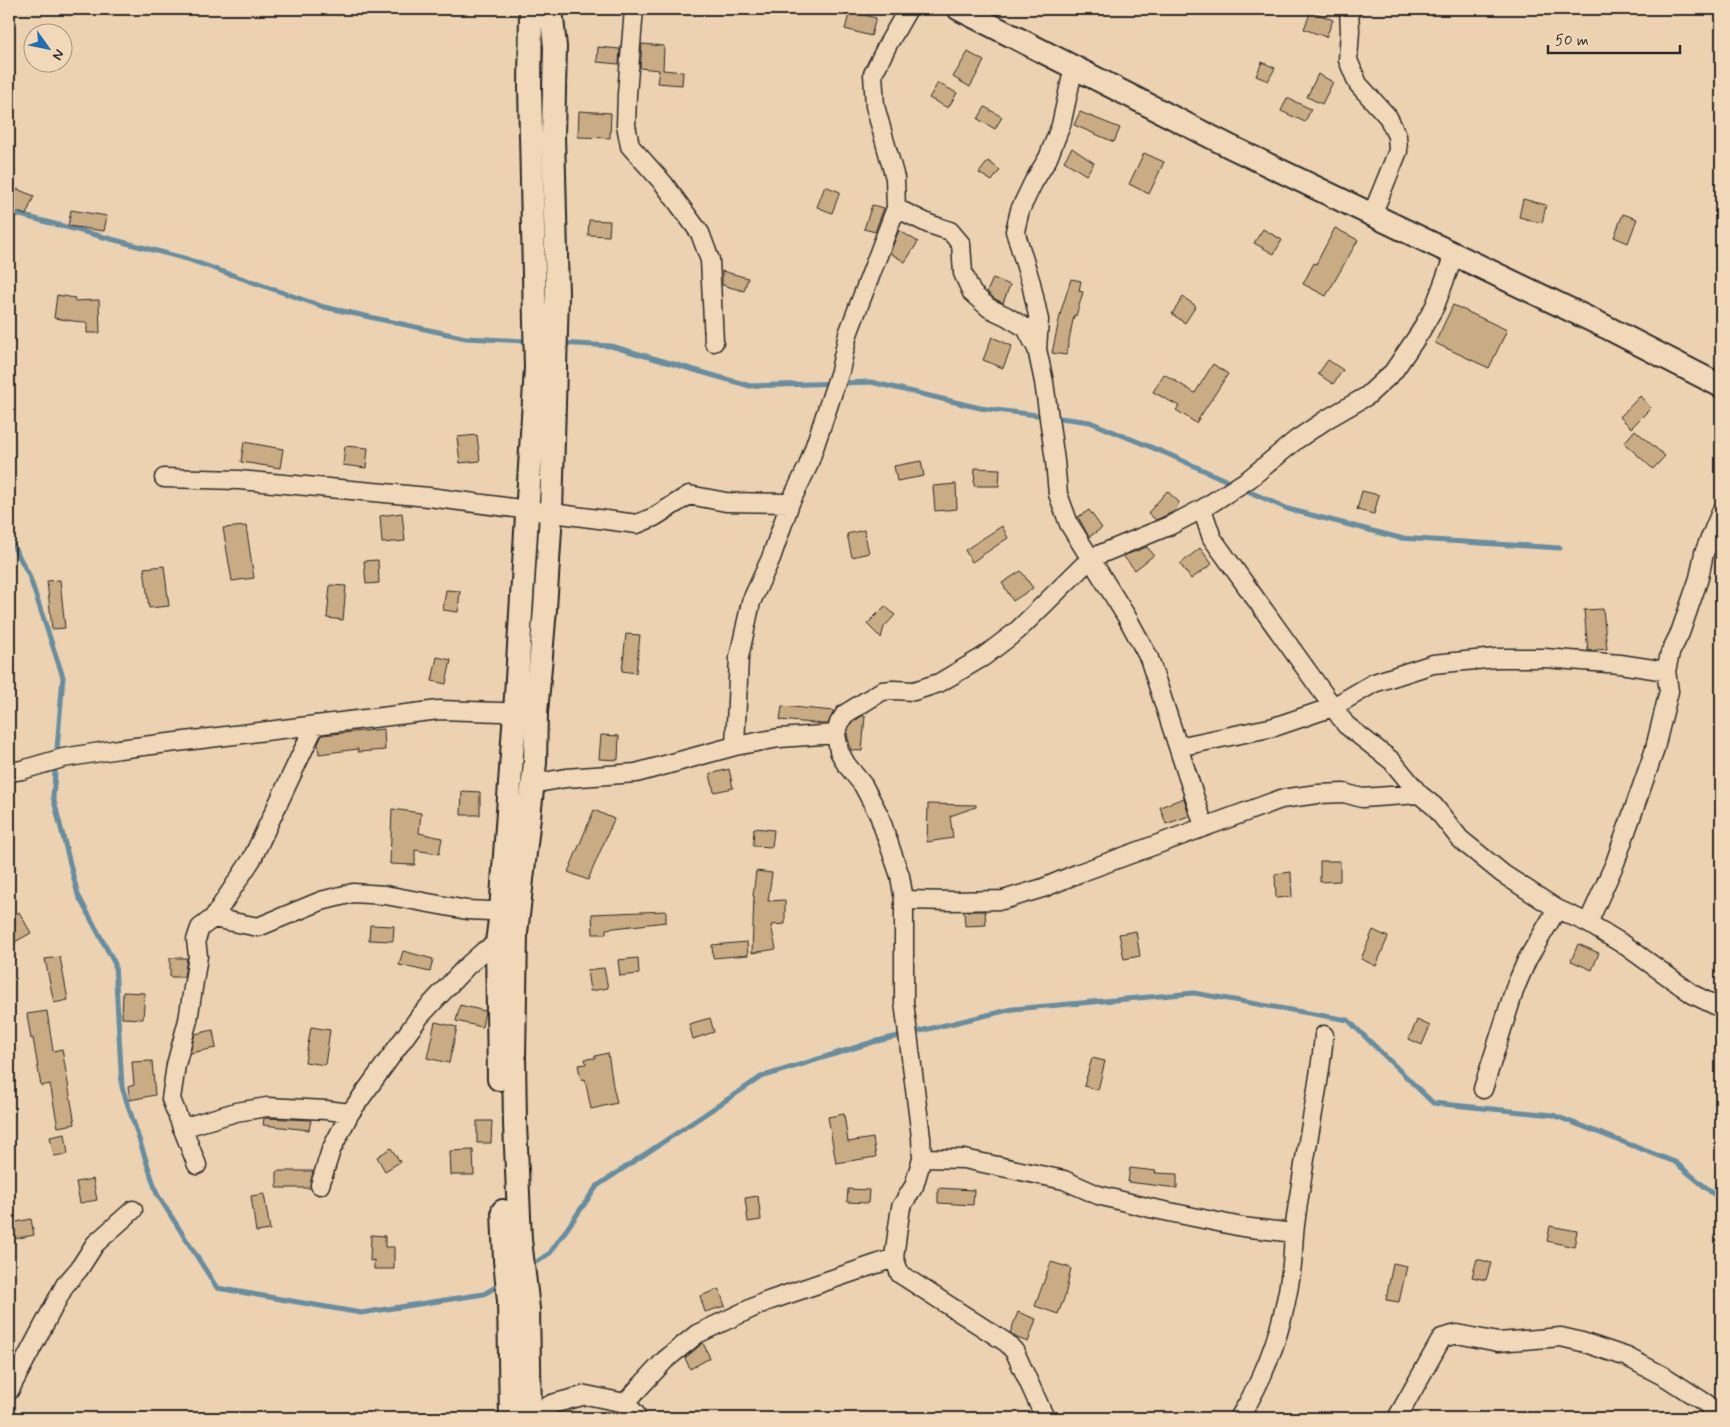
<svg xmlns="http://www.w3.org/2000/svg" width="1730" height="1427" font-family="Mynerve,sans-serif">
	<rect width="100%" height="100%" fill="#ecd2b0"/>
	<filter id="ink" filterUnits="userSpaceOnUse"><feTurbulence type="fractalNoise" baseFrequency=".02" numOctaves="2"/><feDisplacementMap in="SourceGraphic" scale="10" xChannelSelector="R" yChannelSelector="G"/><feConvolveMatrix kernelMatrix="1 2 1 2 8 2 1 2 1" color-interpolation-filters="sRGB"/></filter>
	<g filter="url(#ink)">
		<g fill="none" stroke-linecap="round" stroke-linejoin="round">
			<path stroke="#668da0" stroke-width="5" d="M9,212L187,259L324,307L466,338L526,341
				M560,343L611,346L750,386L871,382L980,408L1045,416
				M1053,417L1090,422L1170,455L1234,484
				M1241,488L1288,509L1400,538L1560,548
				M9,538L29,575L63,677L53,797L78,895L115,964L122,1087L157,1194L217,1288L361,1313L484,1294L501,1284
				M538,1261L550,1253L597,1186L761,1077L873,1042L1013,1009L1194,993L1348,1020L1433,1103L1553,1115L1675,1162L1721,1200"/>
		</g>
		<path fill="#c9ab84" stroke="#2b2b2b" d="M850,11L876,18L871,36L845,29Z
			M1311,11L1333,20L1326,37L1304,29Z
			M642,44L664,46L663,70L683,72L682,85L657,83L659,70L640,68Z
			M598,47L620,49L619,64L597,62Z
			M968,52L984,61L970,87L953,77Z
			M1262,62L1275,68L1268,81L1256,76Z
			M1318,74L1333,82L1322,104L1307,97Z
			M938,83L957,93L948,108L929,98Z
			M1287,98L1311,109L1305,122L1281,111Z
			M985,107L1002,117L995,129L978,119Z
			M579,111L611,113L610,138L578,137Z
			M1080,112L1120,128L1114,142L1074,125Z
			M1072,148L1094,163L1086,175L1064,161Z
			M1144,153L1164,162L1149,194L1129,184Z
			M988,161L1000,170L992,181L979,173Z
			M825,186L840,192L832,213L817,207Z
			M17,189L34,196L26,215L9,209Z
			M1523,199L1546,205L1542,223L1519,217Z
			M872,205L884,208L875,232L864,229Z
			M71,210L107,216L104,231L68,226Z
			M1623,214L1637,219L1628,243L1614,237Z
			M589,220L610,221L609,236L588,235Z
			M1335,228L1358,240L1326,296L1303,284L1314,263L1316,264Z
			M1263,229L1282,240L1274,254L1254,243Z
			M899,230L918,242L905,262L890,253Z
			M722,271L748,278L744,291L722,285Z
			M993,278L1010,285L1003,303L995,299L987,292Z
			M1071,279L1081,281L1079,291L1083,292L1076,316L1074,315L1066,355L1052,353L1061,311Z
			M57,295L75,298L74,301L99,300L100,333H87V323L54,318Z
			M1183,297L1196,306L1185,323L1172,314Z
			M1453,305L1507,330L1489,368L1435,343Z
			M992,337L1012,346L1003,368L983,360Z
			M1328,360L1343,370L1333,384L1318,374Z
			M1213,364L1228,374L1196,423L1176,410L1179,406L1153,392L1164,374L1195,393Z
			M1640,396L1651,408L1631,428L1620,417Z
			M1635,430L1665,456L1653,469L1624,443Z
			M477,435L480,461L460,463L457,437Z
			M244,442L283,449L280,468L241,462Z
			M345,446L368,448L366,468L343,465Z
			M921,461L924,476L897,481L894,466Z
			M975,468L1000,469L999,486H974Z
			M956,484L957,509L935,511L933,486Z
			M1167,491L1179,502L1175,511L1156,520L1148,513Z
			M1362,491L1379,495L1374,514L1357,510Z
			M1089,510L1102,528L1089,537L1078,517Z
			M402,513L405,541L382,543L380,516Z
			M246,526L254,578L232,581L223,528Z
			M1002,526L1008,538L972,562L965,550Z
			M864,530L869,553L852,557L847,534Z
			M1147,547L1154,555L1135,570L1123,556Z
			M1200,548L1212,564L1191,579L1180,564Z
			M378,560L379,583L366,584L364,561Z
			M164,566L169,606L149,608L144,568Z
			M1021,571L1033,588L1013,601L1002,583Z
			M60,580L65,628L52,629L47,581Z
			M330,585L346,586L343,620L327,618Z
			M446,590L460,591L458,612L443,610Z
			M885,606L895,615L884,627L881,638L867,624Z
			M1603,609L1607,649L1588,651L1584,610Z
			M626,634L640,635L636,673L622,671Z
			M437,657L451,660L446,684L432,681Z
			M782,706L834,711L828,724H823L780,720Z
			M862,716H865L862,751L851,750L847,734L849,727L853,722Z
			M384,729L385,750L358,752V749L319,754L318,744L322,735Z
			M601,735L619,736L618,760L599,759Z
			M729,769L733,788L714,792L710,774Z
			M462,791L480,792V815H461Z
			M1184,798L1189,816L1166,824L1160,807Z
			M928,804L976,805V807L950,816L953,838L927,842Z
			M392,809L421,813L419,833L442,838L439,854L415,850V865L390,864Z
			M594,810L614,819L588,880L568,872Z
			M754,828L774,830L772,847L753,846Z
			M1320,861H1340V881L1320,882Z
			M756,871L772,873L768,901L785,900V924L771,925L776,949L752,953L754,896H753Z
			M1291,872L1292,897L1276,898L1275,874Z
			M666,911V922L606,929V934H593L592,914Z
			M964,911H985L986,925L965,926Z
			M19,912L31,933L13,943L9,935V918Z
			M370,925L394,926L393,941L369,940Z
			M1373,930L1388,937L1376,966L1361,959Z
			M1136,931L1140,956L1124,959L1119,934Z
			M747,942L748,955L713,958L712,945Z
			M1578,944L1599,953L1592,970L1571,961Z
			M403,951L433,959L430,972L399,965Z
			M60,957L68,1000L54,1003L45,959Z
			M170,958H187L184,977H170Z
			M638,958L639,974L620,976L618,960Z
			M604,968L608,988L590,991L587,970Z
			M123,992L145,993L143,1019L122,1018Z
			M460,1005L485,1011L482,1027L456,1021Z
			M47,1011L53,1051L62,1049L75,1124L58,1127L50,1084L41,1086L33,1038L31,1039L27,1014Z
			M710,1018L714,1032L693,1039L689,1024Z
			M1417,1020L1430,1026L1422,1045L1409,1039Z
			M435,1022L457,1027L449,1063L427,1058Z
			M311,1027L330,1030L325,1065L305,1062Z
			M213,1030L216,1048L190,1053L195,1034Z
			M608,1053L613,1086L617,1103L591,1109L585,1079L581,1080L578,1065L586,1064L585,1059L595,1058V1056Z
			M1092,1058L1105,1061L1098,1090L1084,1086Z
			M152,1061L155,1095L130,1100L128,1087L134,1085L132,1062Z
			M844,1114L848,1142L873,1138L876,1157L836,1163L828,1117Z
			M264,1118L311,1120L309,1130L263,1125Z
			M477,1121H492L491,1143H477Z
			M65,1134L68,1154L54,1156L50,1137Z
			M391,1148L400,1162L385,1171L377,1157Z
			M473,1150L474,1175H451L450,1151Z
			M1130,1168L1156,1171L1155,1173L1177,1174V1188L1128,1182Z
			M277,1171H313L310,1188H277Z
			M93,1179L97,1200L80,1203L76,1182Z
			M938,1188L974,1190L973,1205L938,1203Z
			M848,1189L869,1190L868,1203L847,1202Z
			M264,1194L270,1230L256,1232L251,1196Z
			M758,1196L761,1220L748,1222L745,1198Z
			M31,1219L34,1235L14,1239L11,1223Z
			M1550,1226L1577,1231L1574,1247L1547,1241Z
			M371,1235L385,1236V1247H394V1269H374V1260L370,1261Z
			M1477,1259L1491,1263L1486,1280L1472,1277Z
			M1051,1262L1071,1268L1065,1296L1058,1314L1035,1306Z
			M1393,1263L1407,1266L1399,1302L1386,1300Z
			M719,1289L725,1306L705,1312L700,1296Z
			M1018,1312L1036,1319L1028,1342L1017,1338L1010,1333Z
			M703,1343L710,1358L690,1369L685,1358Z"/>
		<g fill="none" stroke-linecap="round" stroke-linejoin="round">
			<g stroke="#2b2b2b" stroke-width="21">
				<path id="minor" d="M634,9L627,94L626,125L630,146L664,184L700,233L710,260L714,342
					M1349,9L1350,31L1348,60L1358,84L1388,117L1397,136L1398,151L1372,215
					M896,208L929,224L950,231L961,244L963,273L972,293L989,308L1006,316L1026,328L1037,349L1044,382L1055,461L1058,494L1069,524L1128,619L1149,658L1204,826
					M1037,349L1039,320L1031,283L1015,231L1020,210L1033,183L1048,158L1061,125L1074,66
					M164,478L239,480L429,497L637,524L654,517L689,495L726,502L790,503
					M1202,509L1212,538L1346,725L1392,761L1419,794L1434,806L1460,839L1503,874L1557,909L1588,923L1626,946L1694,995L1721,1008
					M735,746L739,657L751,602L771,558L790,503L808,466L840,371L848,334L896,208L895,178L875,106L873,74L888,44L908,9
					M1178,747L1274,727L1333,707L1374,683L1433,664L1497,658H1545L1620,664L1666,671
					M9,772L22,770L63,758L119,749L439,710L528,713
					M532,784L566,778L636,773L735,746L779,738L836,734
					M904,900L951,901L1003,900L1043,888L1079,873L1281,799L1318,794L1344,793L1362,798L1419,794
					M213,918L258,927L321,901L353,893L385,895L467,910L513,912
					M1588,923L1615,863L1654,752L1669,691L1666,671L1670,653L1680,633L1699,578L1704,553L1721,512
					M1483,1089L1515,988L1527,960L1557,909
					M182,1128L236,1112L267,1107L326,1110L350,1113
					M922,1158L964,1159L1064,1180L1098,1195L1150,1208L1242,1227L1294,1233
					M197,1165L171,1099L176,1065L188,1020L198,956L196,940L200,928L213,918L252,859L315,725
					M320,1185L331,1150L350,1113L420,1016L466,967L484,951L507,938
					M9,1391L65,1285L79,1269L95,1244L133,1210
					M625,1403L665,1360L697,1334L765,1302L894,1258
					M530,1416L552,1404L586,1395L625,1403L635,1413V1418
					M1045,1418L1015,1352L1007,1343L900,1274L894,1258L898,1227L901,1207L914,1186L922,1158L921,1137L904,1002V900L900,876L879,815L863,785L846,764L839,751L836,734L839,723L845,714L882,691L893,690L914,691L939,683L983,657L1017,631L1091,558L1171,525L1202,509L1249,479L1296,440L1327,419L1367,396L1393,372L1419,334L1435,306L1454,255
					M1239,1418C1267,1374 1284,1324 1291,1272C1293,1260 1293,1247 1294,1234C1296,1215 1299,1196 1302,1178C1309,1130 1320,1083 1324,1035
					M1397,1418L1442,1338L1457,1334L1498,1342L1561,1337L1582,1342L1627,1357L1667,1378L1707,1404L1718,1418"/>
			</g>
			<g stroke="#2b2b2b" stroke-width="26">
				<path id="tertiary" d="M959,9L1231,147L1606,327L1721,386
					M499,1079L497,943L501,912L515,712L536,368L530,87L531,9
					M503,1211L505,1260L509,1301L511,1418
					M530,1418L528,1309L520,1240L515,1124L514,1056L516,933L535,763L536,713L545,609L551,513L557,294L553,135L555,47L551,9"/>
			</g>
			<use href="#minor" stroke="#f0d8b8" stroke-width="18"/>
			<use href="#tertiary" stroke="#f0d8b8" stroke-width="22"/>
		</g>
	</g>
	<rect width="1730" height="1427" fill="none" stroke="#f0d8b8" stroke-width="30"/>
	<rect x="15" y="15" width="1700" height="1397" fill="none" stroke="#2b2b2b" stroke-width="2" filter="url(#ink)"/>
	<g transform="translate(48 48) rotate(123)"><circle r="24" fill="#f0d8b8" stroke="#a19380"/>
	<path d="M0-4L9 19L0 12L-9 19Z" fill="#1f6fb2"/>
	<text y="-8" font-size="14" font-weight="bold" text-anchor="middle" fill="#2b2b2b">N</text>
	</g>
	<path d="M1548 45v8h132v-8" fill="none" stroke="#2b2b2b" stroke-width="2.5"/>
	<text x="1555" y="45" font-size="15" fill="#2b2b2b" stroke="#f0d8b8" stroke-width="4" paint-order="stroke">50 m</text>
</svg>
